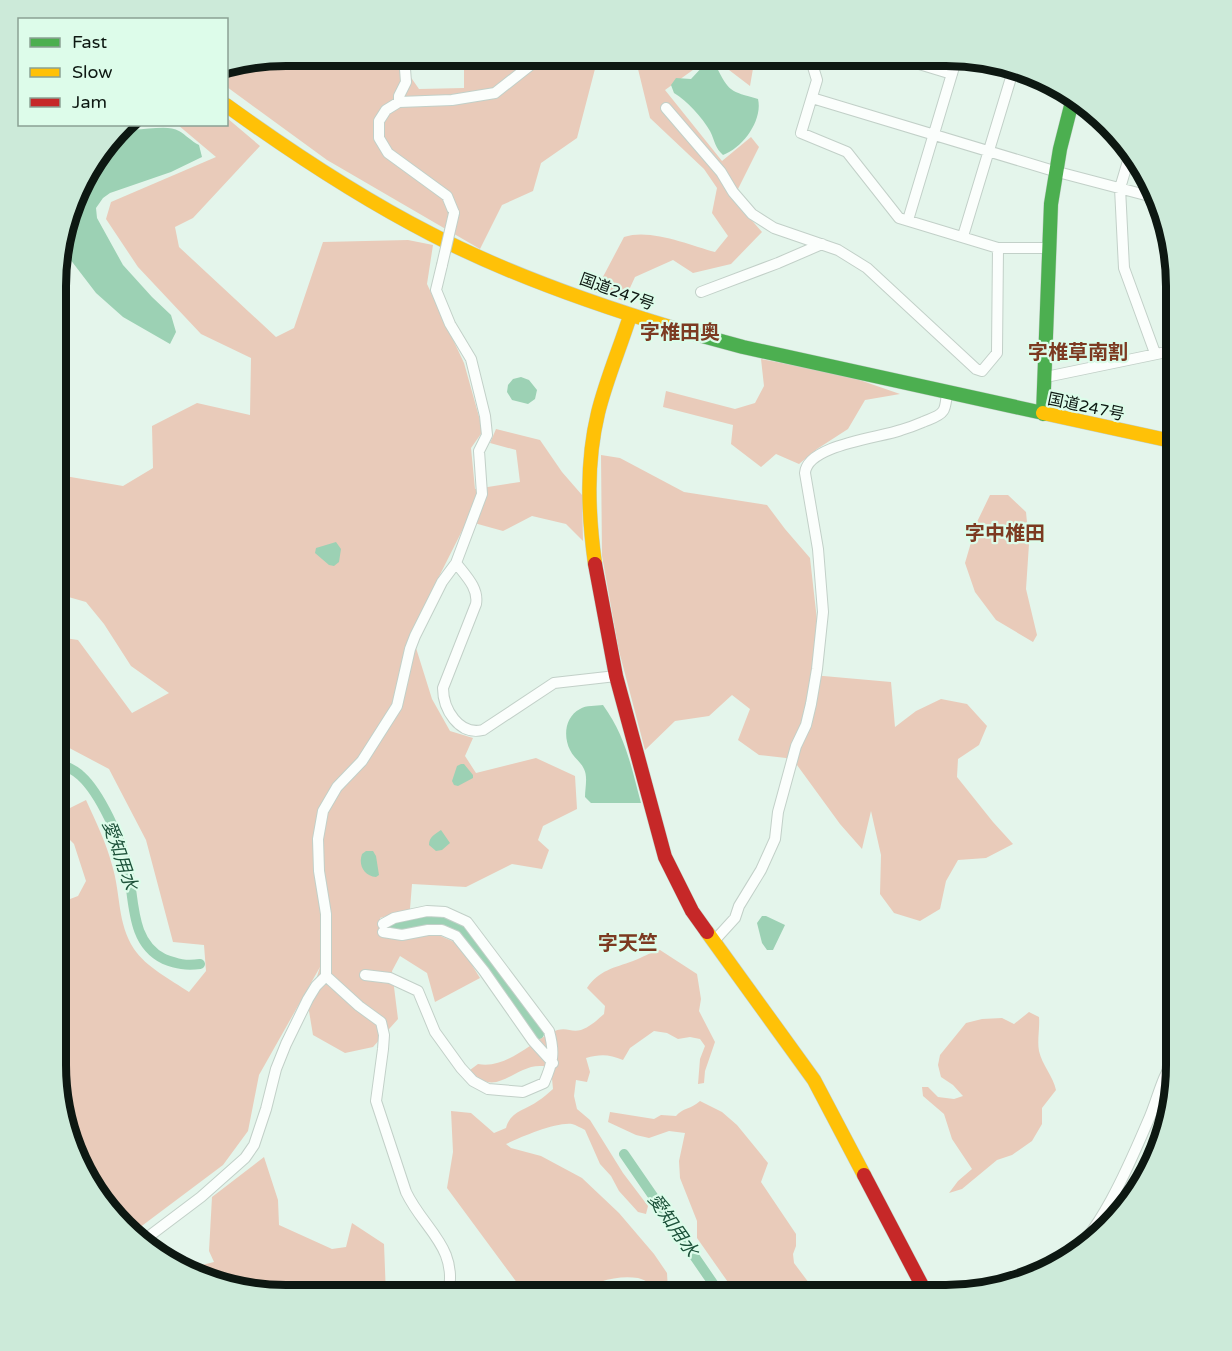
<svg xmlns="http://www.w3.org/2000/svg" width="1232" height="1351" font-family="'Varela Round','Noto Sans JP',sans-serif">
	<rect width="100%" height="100%" fill="#e4f5eb"/>
	<path fill="#e9cbba" d="M286,56H396L419,89L464,88V56L711,57L665,90L722,161L751,137L759,147L733,199L762,232L731,264L693,273L673,260L635,277L624,301L595,292L624,237C650,228 689,245 715,252L728,236L712,213L717,188L704,169L650,118L638,69L596,65L577,138L541,163L533,191L502,205L480,249L327,160L227,87V65Z
		M712,57H755L750,86Z
		M227,118L260,146L193,218L175,227L179,247L276,337L294,328L323,242L408,240L433,245L427,284L464,363L483,431L471,448L475,489L520,482L516,450L490,443L496,429L540,440L562,472L582,495L583,541L566,524L532,516L503,531L467,521L411,632L432,699L450,731L473,738L465,756L476,773L536,758L575,776L577,809L543,826L538,840L549,850L542,869L512,864L466,887L412,884L410,909L380,918L381,935L436,934L459,944L480,978L435,1002L427,973L400,956L392,971L398,1019L373,1047L345,1053L313,1035L308,1005L320,967L259,1075L248,1131L223,1165L135,1231L94,1193L68,1139L56,1080L57,904L78,896L86,881L74,844L57,827L64,811L86,800C96,822 106,842 112,865C121,894 117,923 134,949C146,967 171,980 189,992L206,971L204,945L173,942L146,840L109,769L58,742V637L78,640L132,713L169,693L131,666L104,624L86,602L58,594L59,475L123,486L153,468L152,426L197,403L250,415L251,358L201,334L138,267L106,219L111,202L216,157L178,125L226,124Z
		M761,359L845,375L900,394L865,400L848,429L817,449L799,464L776,454L761,467L731,444L733,425L663,407L666,391L735,409L755,403L764,386Z
		M601,455L620,458L684,492L767,505L785,529L810,558L819,638L812,675L891,682L895,727L916,711L941,699L967,704L987,726L979,745L958,759L957,777L993,822L1013,844L986,858L958,860L946,881L940,909L920,921L894,913L880,894L881,855L871,811L862,849L840,824L797,765L786,758L759,755L738,740L750,709L732,695L709,716L675,721L645,750L619,651L602,556Z
		M990,495H1008L1026,512L1029,544L1026,589L1037,635L1033,642L996,620L975,592L965,563L977,522Z
		M660,950L697,974L701,999L699,1011L715,1042L705,1071L704,1083L698,1084L700,1059L705,1046L700,1039L690,1037L678,1039L667,1033L654,1031L630,1048L623,1060C609,1054 600,1054 586,1058L590,1072L587,1082L576,1080L574,1096L577,1109L590,1120L623,1173L648,1206L646,1214L638,1212L619,1191L611,1176L600,1164L585,1130C581,1128 576,1125 572,1124C556,1122 521,1137 506,1144L511,1148L541,1156L582,1178L619,1213L654,1254L667,1273L668,1291H664C656,1287 646,1280 638,1278C618,1275 592,1281 579,1295H526L447,1188L453,1152L451,1111L471,1113L494,1133L506,1128C510,1111 526,1110 538,1101C543,1098 548,1093 553,1089L551,1068C517,1056 499,1104 470,1070L478,1064C505,1069 528,1045 550,1033C566,1025 569,1033 581,1030C590,1027 597,1020 604,1014L605,1006L587,988C599,970 614,968 633,961C644,957 648,953 660,950Z
		M1029,1012L1039,1017C1040,1028 1037,1040 1039,1051C1042,1065 1053,1076 1056,1090L1042,1108V1124L1032,1141L1012,1155L997,1160L962,1189L949,1193L958,1181L972,1169L952,1139L944,1114L923,1096L922,1087H928L938,1097L954,1099L963,1096L953,1085L941,1077L938,1065L940,1055L966,1023L982,1019L1002,1018L1014,1024Z
		M700,1101L722,1112L737,1125L768,1163L761,1182L796,1234V1246L793,1254L794,1263L818,1295H737L697,1238V1221L680,1178L679,1161L685,1133L669,1131L649,1138L636,1135L608,1122L610,1112L654,1119L661,1115L676,1116C682,1108 692,1109 700,1101Z
		M264,1157L278,1200L279,1225L332,1249L346,1247L352,1223L384,1244L386,1295H271L186,1269L214,1262L209,1251L212,1197Z"/>
	<path fill="#9cd1b4" d="M705,64L716,66C729,92 730,91 758,99C763,120 743,148 723,155C715,148 715,141 710,131C702,117 687,101 674,93L671,85L676,78L691,79Z
		M122,128C138,133 166,123 179,131C186,135 191,141 199,145L202,157L171,172L110,193L103,198L96,208L97,218L123,265L152,297L171,315L176,332L170,344L123,317L96,293L60,246V241L86,171Z
		M521,377L529,380L537,390L535,399L528,404L512,400L507,392L508,385L513,379Z
		M336,542L341,549L339,562L334,566L329,565L315,553L316,548Z
		M603,705C626,737 631,766 641,803H591L585,797C585,788 588,777 584,769C581,762 573,757 570,750C563,736 565,717 580,709C586,705 596,706 603,705Z
		M461,764H464L473,775V778L458,786L454,785L452,781L457,766Z
		M441,830L450,843L442,850L436,851L429,845C429,837 435,834 441,830Z
		M366,851H373L376,856L379,875L376,877C364,876 358,865 362,854Z
		M762,916H766L785,925L773,950H767L762,943L757,923Z"/>
	<g fill="none" stroke-linecap="round" stroke-linejoin="round">
		<path stroke="#9cd1b4" stroke-width="10" d="M57,763C66,766 75,770 81,776C100,793 121,840 127,865C135,897 129,942 164,959C177,964 186,966 200,964
			M385,928C410,924 438,915 461,929L539,1034
			M624,1154L721,1295"/>
		<g stroke="#c2d0c8" stroke-width="12">
			<path id="street" d="M810,57L817,80L801,133L847,152L899,218L998,248H1048
				M896,57L952,74
				M812,98L1054,171L1157,198
				M399,102V96L406,82L404,56
				M666,108L721,172L733,192L752,214L774,228L838,250L867,268L976,369L982,371L997,353L998,248
				M1131,151L1120,188L1124,268L1155,353
				M454,213L447,196L388,153L379,138V121L386,110L399,102L452,100L495,93L542,56
				M908,220L957,57
				M963,236L1013,71
				M701,292L778,263L822,244
				M1046,377L1176,350
				M456,563C465,575 479,588 476,604L443,688C443,709 459,736 483,730L554,683L616,676
				M383,932L402,935L428,930H442L456,936L484,971L533,1041L553,1063
				M714,941L735,918L739,906L761,870L775,839L778,812L796,746L806,725L811,704L817,669L823,612L818,549L805,473C807,445 879,438 901,430C908,428 916,425 923,422C929,419 939,417 943,411C946,407 946,399 947,394
				M365,975L390,978L418,991L435,1032L461,1068L473,1081L488,1089L523,1092L544,1083C553,1062 555,1053 549,1031L467,922L445,912L427,911L394,918L383,924
				M326,976L359,1006L381,1022L384,1035L383,1049L376,1101L406,1192C424,1230 459,1247 448,1295
				M144,1240L201,1197L245,1158L254,1145L266,1109L276,1069L286,1044L308,999L316,986L326,976V914L319,871L318,839L323,811L337,787L362,761L397,706L410,649L415,636L442,582L456,563L482,494L479,451L487,435L485,416L471,359L450,324L436,290L442,265
				M1062,1263C1099,1237 1130,1163 1148,1121C1158,1099 1161,1077 1176,1057"/>
		</g>
		<g stroke="#c2d0c8" stroke-width="15">
			<path id="fast" d="M673,328L743,347L1043,413
				M1043,414L1051,204L1060,149L1074,94"/>
		</g>
		<g stroke="#c2d0c8" stroke-width="15">
			<path id="slow" d="M226,105C291,152 359,197 431,234C504,272 594,304 673,328
				M1043,413L1176,442
				M595,564C588,513 586,463 598,413C606,380 620,348 630,316
				M707,932L814,1080L864,1175"/>
		</g>
		<g stroke="#c2d0c8" stroke-width="15">
			<path id="jam" d="M595,564L616,676L665,857L692,911L707,932
				M864,1175L927,1295"/>
		</g>
		<use href="#street" stroke="#fbfefc" stroke-width="10"/>
		<use href="#fast" stroke="#4caf50" stroke-width="14"/>
		<use href="#slow" stroke="#ffc107" stroke-width="14"/>
		<use href="#jam" stroke="#c62828" stroke-width="14"/>
		<g stroke="#c2d0c8" stroke-width="12" stroke-linecap="butt">
			<path id="street-bridge" d="M442,265L454,213"/>
		</g>
		<use href="#street-bridge" stroke="#fbfefc" stroke-width="10"/>
	</g>
	<g text-anchor="middle" dominant-baseline="central" stroke-width="4.5" stroke-linejoin="round" paint-order="stroke">
		<g font-size="16" fill="#0d1812" stroke="#ddfcea">
			<text transform="translate(617 292) rotate(20)">国道247号</text>
			<text transform="translate(1086 407) rotate(12)">国道247号</text>
		</g>
		<g font-size="18" font-style="italic" fill="#1d523a" stroke="#ddfcea">
			<text transform="translate(120 855) rotate(71)">愛知用水</text>
			<text transform="translate(673 1225) rotate(55)">愛知用水</text>
		</g>
		<g font-size="20" font-weight="bold" fill="#7c3a21" stroke="#ddfcea">
			<text x="680" y="333">字椎田奥</text>
			<text x="1078" y="353">字椎草南割</text>
			<text x="1005" y="534">字中椎田</text>
			<text x="628" y="944">字天竺</text>
		</g>
	</g>
	<path d="M0 0H1232V1351H0ZM286 66H946A220 220 0 0 1 1166 286V1065A220 220 0 0 1 946 1285H286A220 220 0 0 1 66 1065V286A220 220 0 0 1 286 66Z" fill="#ccead9" fill-rule="evenodd"/>
	<path fill="none" stroke="#0d1812" stroke-width="8" d="M286 66H946A220 220 0 0 1 1166 286V1065A220 220 0 0 1 946 1285H286A220 220 0 0 1 66 1065V286A220 220 0 0 1 286 66Z"/>
	<rect x="18" y="18" width="210" height="108" fill="#ddfcea" stroke="#8aa194" stroke-width="1.5"/>
	<rect x="30" y="38" width="30" height="9" fill="#4caf50" stroke="#8aa194" stroke-width="1.5"/>
	<text x="72" y="48" font-size="18" fill="#0d1812">Fast</text>
	<rect x="30" y="68" width="30" height="9" fill="#ffc107" stroke="#8aa194" stroke-width="1.5"/>
	<text x="72" y="78" font-size="18" fill="#0d1812">Slow</text>
	<rect x="30" y="98" width="30" height="9" fill="#c62828" stroke="#8aa194" stroke-width="1.5"/>
	<text x="72" y="108" font-size="18" fill="#0d1812">Jam</text>
</svg>
